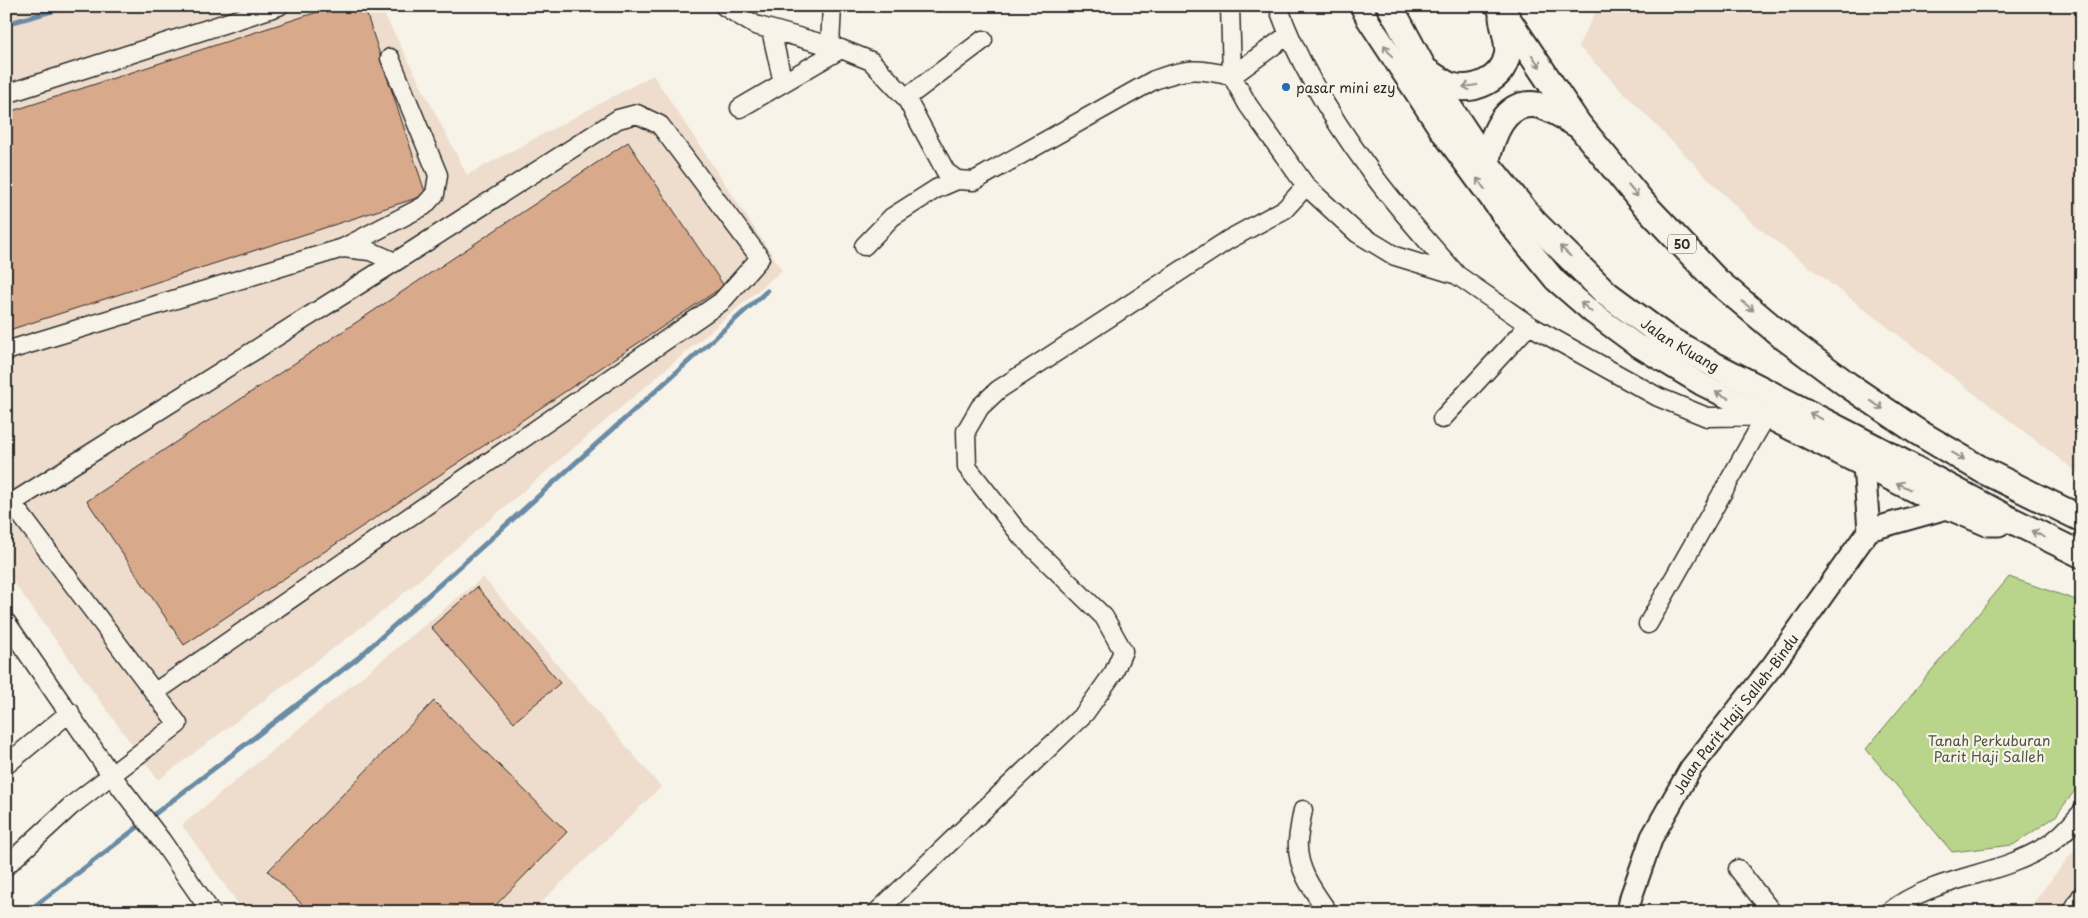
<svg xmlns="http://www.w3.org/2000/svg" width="2088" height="918" font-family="'Playpen Sans',sans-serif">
	<rect width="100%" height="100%" fill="#f7f3e8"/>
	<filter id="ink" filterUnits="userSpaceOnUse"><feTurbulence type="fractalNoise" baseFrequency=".02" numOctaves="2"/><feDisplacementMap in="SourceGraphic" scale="10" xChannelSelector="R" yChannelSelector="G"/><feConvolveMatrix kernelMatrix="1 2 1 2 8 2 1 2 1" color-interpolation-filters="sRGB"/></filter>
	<g filter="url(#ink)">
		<path fill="#edc" d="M6,6H380L467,175L653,75L782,270L383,611L158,780L6,572Z
			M1599,6H2082V476L1752,223L1578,46Z
			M483,577L661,787L531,912H244L182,825Z
			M2082,840V912H2026Z"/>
		<path fill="#b9d48b" stroke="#72805b" d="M2009,577L2082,602V781L2055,817L2013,845L1952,852L1866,749Z"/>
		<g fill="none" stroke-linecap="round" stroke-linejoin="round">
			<path stroke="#6b8ba4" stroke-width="5" d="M6,24L70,6
				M27,912L358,658L767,291"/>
		</g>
		<path fill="#d8a98a" stroke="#2b2b2b" d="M336,6H364L426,195L6,331V113Z
			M628,142L724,286L184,645L87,501Z
			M477,587L560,683L514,722L431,627Z
			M434,701L567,832L489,912H310L268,871Z"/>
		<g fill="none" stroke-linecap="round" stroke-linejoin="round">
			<g stroke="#2b2b2b" stroke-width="21">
				<path id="minor" d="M724,6L755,25L841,49L871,61L906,98L946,172L957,180L974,181L1154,80C1187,68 1197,68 1232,76L1288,35
					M1230,6L1232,76L1248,105L1306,186L1357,233L1395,256L1457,275L1529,325L1658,397L1707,417L1766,416
					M1278,6C1298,64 1333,120 1369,169C1395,206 1427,240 1457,275
					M771,30L783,83
					M830,46L832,6
					M6,94L279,6
					M906,98L983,40
					M740,108L841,49
					M864,246L892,217L936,189L957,180
					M343,248L424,206L435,194L438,175L390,58
					M6,351L343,248L370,251L395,262
					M1442,419L1529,325
					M6,499L12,503L178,724L71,806L6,866
					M12,503L395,262L618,119L637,114L660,125L760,258L721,302L154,693
					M6,622L112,776L161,840L211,912
					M1648,624L1766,416
					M6,765L70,712
					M1303,810C1301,820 1299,831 1298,841C1296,868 1313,891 1328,912
					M1738,869L1772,912
					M877,912L1085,713L1114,672L1123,651L1104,617L1022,537L967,467L966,431L980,407L998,390L1228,240L1285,209L1306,186
					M1889,912C1934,876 1998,877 2046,846C2060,838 2072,824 2082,812
					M2072,912L2082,895"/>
			</g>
			<g stroke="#2b2b2b" stroke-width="25">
				<g id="major">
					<path d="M1361,6L1368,20L1439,128L1513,229L1555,280L1593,313L1635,344L1701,384L1947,508"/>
					<path d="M1864,466L1869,530"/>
					<path id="s1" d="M1628,912L1631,897L1652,837L1691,768L1773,665L1869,530L1947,508L1987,525H1999L2009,519"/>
				</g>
			</g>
			<g stroke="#2b2b2b" stroke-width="29">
				<g id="highway">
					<path id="s2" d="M1390,6L1425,71L1486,163L1534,222L1607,294L1665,337L1716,366L1874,447L2009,519L2082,555"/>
					<path d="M1499,6L1578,124L1642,202L1716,280L1781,335L1848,385L1916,431L1984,471L2082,519"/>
					<path d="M1428,72C1435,76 1444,84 1452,86C1474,92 1502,80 1507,56C1510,45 1503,28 1502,17"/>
					<path d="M1486,163C1492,137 1503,100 1537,105C1550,107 1565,118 1576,124"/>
				</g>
			</g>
			<use href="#minor" stroke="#f7f3e8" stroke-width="18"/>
			<use href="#major" stroke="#f7f3e8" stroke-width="21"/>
			<use href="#highway" stroke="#f7f3e8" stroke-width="25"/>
		</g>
		<defs><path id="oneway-shaft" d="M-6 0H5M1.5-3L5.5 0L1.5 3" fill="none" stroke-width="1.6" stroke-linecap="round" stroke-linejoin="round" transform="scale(1.25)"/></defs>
		<g stroke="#918f8a">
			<use href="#oneway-shaft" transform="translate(1388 51) rotate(-124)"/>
			<use href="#oneway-shaft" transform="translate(1536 61) rotate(56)"/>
			<use href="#oneway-shaft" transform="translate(1470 86) rotate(172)"/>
			<use href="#oneway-shaft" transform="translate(1481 184) rotate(-126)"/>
			<use href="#oneway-shaft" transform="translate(1633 191) rotate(50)"/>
			<use href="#oneway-shaft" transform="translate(1565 251) rotate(-136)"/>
			<use href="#oneway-shaft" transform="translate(1748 306) rotate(40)"/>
			<use href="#oneway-shaft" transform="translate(1586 307) rotate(-139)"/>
			<use href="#oneway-shaft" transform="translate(1722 395) rotate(-154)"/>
			<use href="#oneway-shaft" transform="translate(1877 405) rotate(34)"/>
			<use href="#oneway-shaft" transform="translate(1816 416) rotate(-153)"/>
			<use href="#oneway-shaft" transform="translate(1958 456) rotate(31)"/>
			<use href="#oneway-shaft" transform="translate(1903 486) rotate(-153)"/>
			<use href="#oneway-shaft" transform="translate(2038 534) rotate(-154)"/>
		</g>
	</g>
	<circle fill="#1f6fb2" stroke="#f7f3e8" stroke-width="2" cx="1286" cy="87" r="5"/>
	<g text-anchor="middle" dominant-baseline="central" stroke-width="4.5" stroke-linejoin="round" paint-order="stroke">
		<rect fill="#f7f3e8" stroke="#686764" stroke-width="1" x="1668" y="234.5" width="28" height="19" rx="4"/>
		<g font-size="12" font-weight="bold" fill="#2b2b2b">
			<text x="1682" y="244">50</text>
		</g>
		<g font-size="14" fill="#2b2b2b" stroke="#f7f3e8" text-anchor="start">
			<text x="1296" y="87">pasar mini ezy</text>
		</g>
		<g font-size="14" fill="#2b2b2b" stroke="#f7f3e8">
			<text stroke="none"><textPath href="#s2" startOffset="452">Jalan Kluang</textPath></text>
			<text stroke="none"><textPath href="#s1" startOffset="228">Jalan Parit Haji Salleh-Bindu</textPath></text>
		</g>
		<g font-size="14" fill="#4e5543" stroke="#f7f3e8">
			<text x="1989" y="740">Tanah Perkuburan<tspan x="1989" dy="16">Parit Haji Salleh</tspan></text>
		</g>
	</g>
	<rect width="2088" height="918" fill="none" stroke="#f7f3e8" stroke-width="25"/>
	<rect x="12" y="12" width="2063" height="893" fill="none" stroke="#2b2b2b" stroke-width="2" filter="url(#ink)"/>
</svg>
